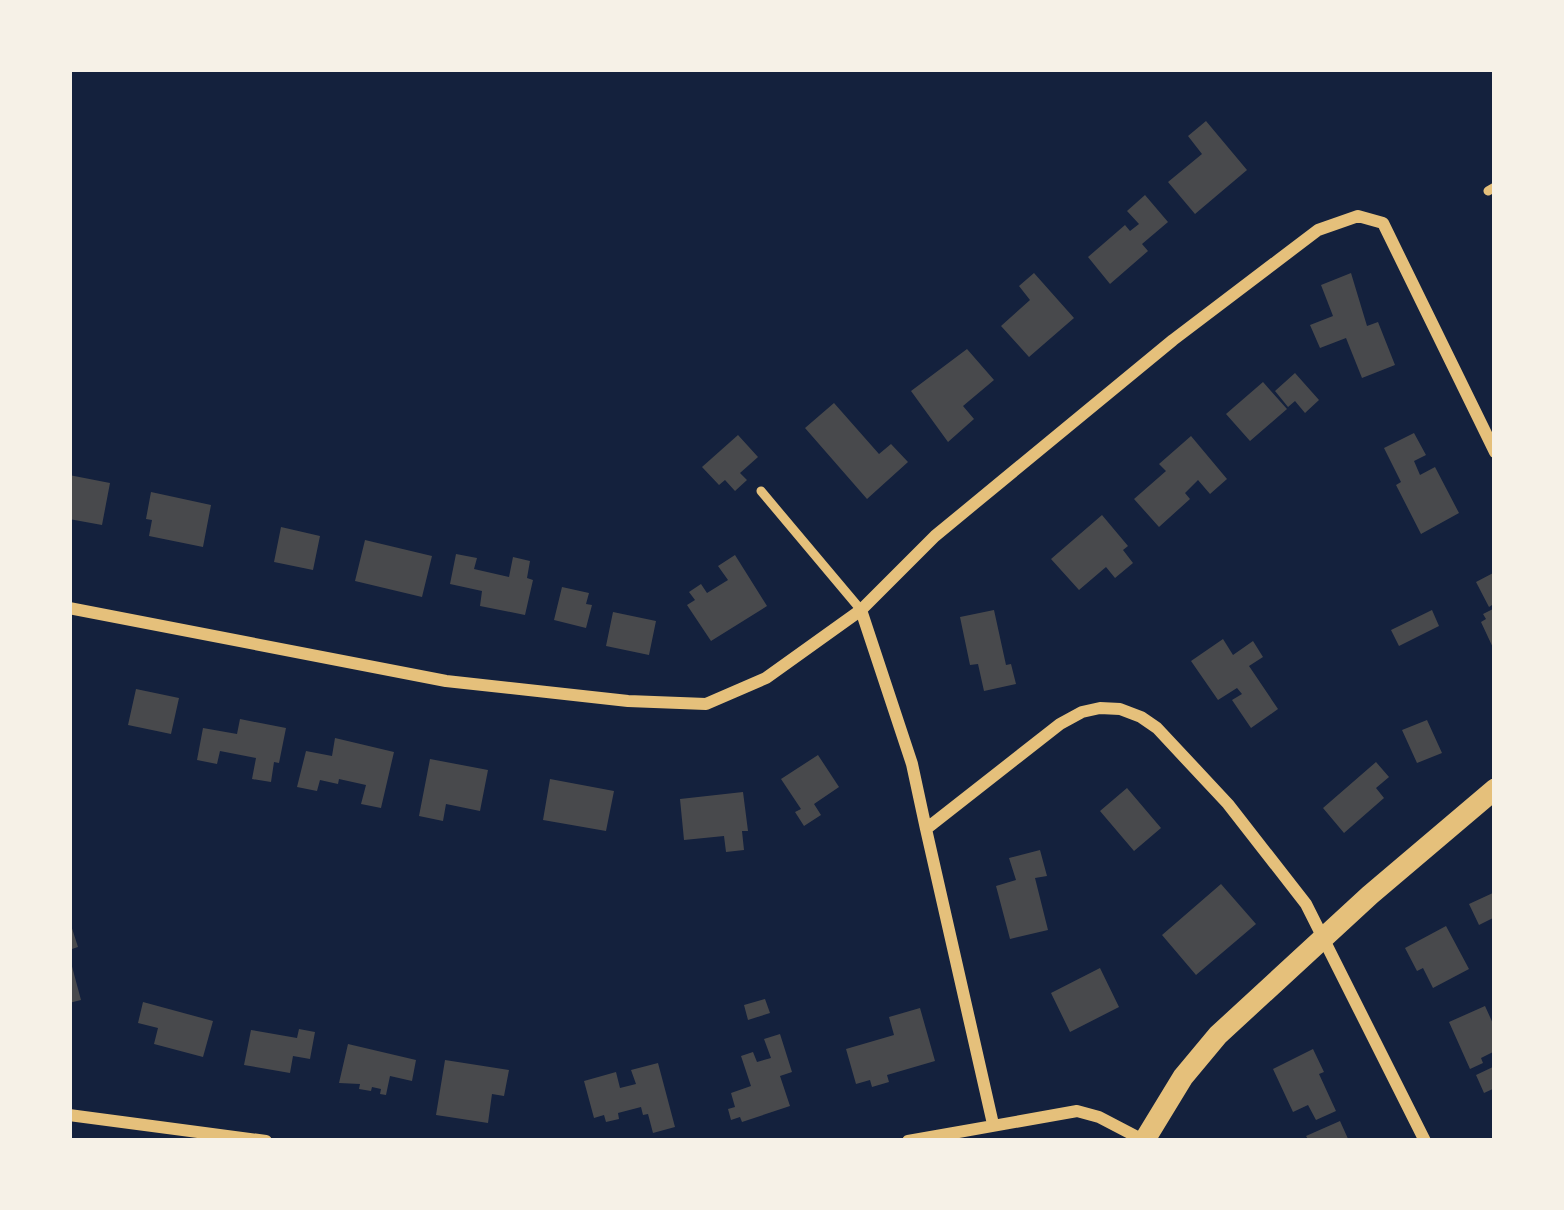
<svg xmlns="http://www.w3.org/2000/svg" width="1564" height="1210" font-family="Helvetica,sans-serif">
	<rect width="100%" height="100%" fill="#14213d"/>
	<path fill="#48494c" d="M1206,121L1247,170L1195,214L1168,182L1202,154L1188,136Z
		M1145,195L1168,222L1142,244L1148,251L1110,284L1088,257L1125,225L1130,231L1139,224L1127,211Z
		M1034,273L1074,318L1029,357L1001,326L1030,300L1019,286Z
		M1351,273L1367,326L1378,322L1395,365L1362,378L1346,338L1320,348L1310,325L1333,316L1321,285Z
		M967,349L994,380L963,406L974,419L948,442L911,391Z
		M1295,373L1319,400L1305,413L1295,401L1288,407L1275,391Z
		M1263,382L1287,409L1250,441L1226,414Z
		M834,403L879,454L891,444L908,462L867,499L805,428Z
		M1414,433L1426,455L1414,461L1420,475L1435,467L1459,513L1421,534L1396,485L1401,482L1384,448Z
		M738,435L758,457L740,473L747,480L735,491L725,480L719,485L702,467Z
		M1191,436L1227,479L1210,494L1198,480L1185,493L1190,499L1159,527L1134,499L1166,471L1159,464Z
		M69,475L110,483L102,525L69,519Z
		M151,492L211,505L203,547L149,536L152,520L146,519Z
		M1102,515L1128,546L1123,550L1133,563L1115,578L1106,567L1079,590L1051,559Z
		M281,527L320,536L313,570L274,562Z
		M365,540L432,556L422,597L355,581Z
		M456,554L477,558L474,569L509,577L513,557L530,561L527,578L533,580L525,615L480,606L482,591L450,584Z
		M735,555L767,606L711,641L687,605L695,600L689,592L701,584L707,593L728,580L718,566Z
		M1495,572V603L1489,607L1476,582Z
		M562,587L589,593L586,604L592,605L586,628L554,620Z
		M1493,609L1495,615V652L1481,622L1486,619L1483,614Z
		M994,610L1006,665L1011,664L1016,684L984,691L978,664L970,665L960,617Z
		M1432,610L1439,626L1399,646L1391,630Z
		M613,612L656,621L649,655L606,646Z
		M1223,639L1233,655L1253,641L1263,657L1249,666L1278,709L1251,728L1232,700L1242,694L1237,688L1218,700L1191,661Z
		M136,689L179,698L171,734L128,725Z
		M240,719L286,728L279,763L274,762L271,782L252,779L256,758L220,751L217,764L197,760L203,728L237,734Z
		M1427,720L1442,753L1417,763L1402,730Z
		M335,738L394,752L381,808L361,804L366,785L339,779L338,784L320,780L317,791L297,787L306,751L332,756Z
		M818,755L839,787L814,804L821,815L804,826L795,812L801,809L781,779Z
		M430,759L488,770L480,811L446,804L443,821L419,816Z
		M1376,762L1389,777L1376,788L1384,798L1344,833L1323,808Z
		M550,779L614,791L606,831L543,820Z
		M1127,788L1161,828L1134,851L1100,811Z
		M743,792L748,831H742L744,850L726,852L724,836L684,840L680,799Z
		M1040,850L1047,876L1035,878L1048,930L1010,939L996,886L1016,880L1009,858Z
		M1221,884L1256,924L1196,975L1162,935Z
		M1495,892V917L1479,925L1469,904Z
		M69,919L78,947L69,950Z
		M1446,926L1469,969L1433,988L1423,968L1417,971L1405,948Z
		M70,959L81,1000L69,1003V960Z
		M1100,968L1119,1007L1070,1032L1051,993Z
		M765,999L770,1013L748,1020L744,1005Z
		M143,1002L213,1021L203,1057L154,1044L158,1028L138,1023Z
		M1485,1006L1495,1028V1051L1481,1058L1483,1063L1470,1069L1449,1022Z
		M920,1008L935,1061L887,1075L889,1082L872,1087L870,1080L856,1084L846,1049L894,1035L889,1017Z
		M299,1029L315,1032L310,1059L293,1056L290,1073L244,1065L251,1030L297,1038Z
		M780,1034L792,1072L780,1076L790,1106L742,1122L740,1117L731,1120L728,1109L735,1107L731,1093L751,1086L741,1056L753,1052L757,1062L771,1058L764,1039Z
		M348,1044L416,1060L412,1081L390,1076L386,1095L380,1094L381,1089L372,1087L371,1091L359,1089L360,1084L339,1083Z
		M1313,1049L1324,1072L1319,1074L1336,1111L1316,1120L1308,1105L1293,1112L1273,1069Z
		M445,1060L509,1070L504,1096L492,1094L488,1123L436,1115Z
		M658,1063L675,1127L653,1133L648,1114L643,1115L641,1107L618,1113L619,1119L606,1122L604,1115L594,1118L584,1081L616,1072L620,1088L636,1084L631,1070Z
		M1495,1066V1088L1484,1093L1476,1075Z
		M1340,1121L1349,1141H1309L1306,1136Z"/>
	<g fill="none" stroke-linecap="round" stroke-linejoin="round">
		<path stroke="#e5c07b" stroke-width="9" d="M1488,191L1495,187
			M761,491L861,610"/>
		<path stroke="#e5c07b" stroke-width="12" d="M69,608L446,681L628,701L706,704L766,678L861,610L935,536L1173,340L1318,230L1358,216L1383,223L1495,452
			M861,610L912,764L926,829
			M69,1115L266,1141
			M993,1124L926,829L1060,724L1082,712L1100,708L1120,709L1141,717L1157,728L1228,804L1306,904L1425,1141
			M908,1141L1077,1111L1099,1117L1145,1141"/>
		<path stroke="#e5c07b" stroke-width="21" d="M1144,1141L1183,1077L1218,1035L1370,895L1495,789"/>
	</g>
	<rect width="1564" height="1210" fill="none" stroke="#f6f1e7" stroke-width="144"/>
</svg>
